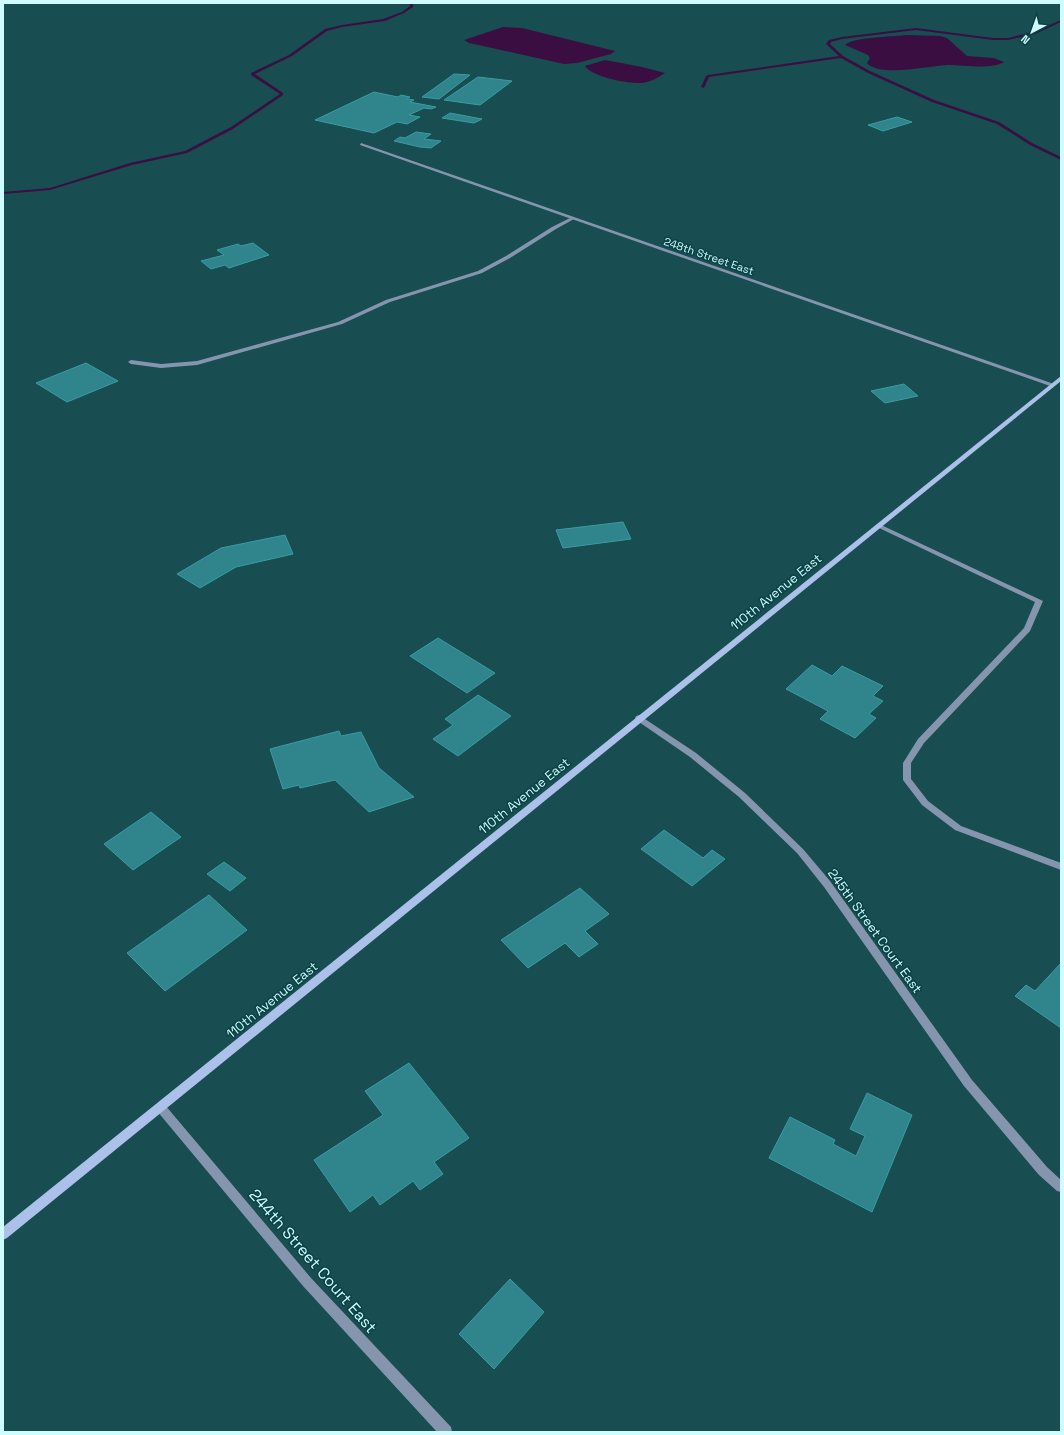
<svg xmlns="http://www.w3.org/2000/svg" width="1064" height="1435" font-family="'Space Grotesk',sans-serif">
	<rect width="100%" height="100%" fill="#184d51"/>
	<path fill="#3b0e42" d="M503,27L522,28L615,51L611,54L577,63L564,64L469,43L464,40Z
		M906,35L940,36L947,38L967,56L994,58L1004,62C991,70 964,65 949,65C932,65 880,78 867,63L870,58L868,55L845,45C853,37 892,37 906,35Z
		M605,60L642,67L665,73C658,78 650,82 642,83C629,84 592,77 585,66Z"/>
	<g fill="none" stroke-linecap="round" stroke-linejoin="round">
		<path fill="#3b0e42" fill-rule="evenodd" d="M409,3H413V7L404,13L385,21L342,27L327,31L292,56L255,74L283,93V95L233,129L187,153L132,165L50,190L3,194V192L50,188L130,163L185,151L231,127L280,94L251,75V73L289,55L325,29L342,25L383,19L402,12L410,6Z
			M1061,20V22L1035,34L1008,40H993L916,30L842,39L831,42L830,44L843,56L870,71L934,100L999,122L1032,143L1061,157V160L1030,145L997,124L932,102L868,73L841,58L709,77L704,88L701,87L706,76L708,75L839,56L826,44L829,40L842,37L916,28L993,38H1008L1033,32Z"/>
	</g>
	<path fill="#2f858b" stroke="#399da4" d="M454,74L470,75L439,99L422,97Z
		M478,77L512,81L480,105L444,100Z
		M374,92L398,97L401,95L410,97L407,99L414,100L410,102L436,107L431,109L424,108L409,115L420,117L407,124L397,122L374,133L315,120Z
		M450,113L482,119L474,123L442,118Z
		M897,117L912,122L883,131L868,125Z
		M416,132L431,134L424,139L441,141L431,148L420,147L394,141L400,137L405,138Z
		M253,243L269,255L229,268L225,265L211,269L201,261L224,255L217,250L238,244L241,246Z
		M86,363L118,381L67,402L36,383Z
		M904,384L918,396L885,403L871,391Z
		M623,522L631,539L563,548L556,530Z
		M285,535L293,554L236,567L200,588L177,574L221,548Z
		M438,638L495,673L467,693L410,656Z
		M812,665L832,676L842,666L883,686L873,696L883,701L869,714L876,718L855,738L820,719L828,711L786,689Z
		M478,695L511,716L458,756L433,739L453,725L445,719Z
		M339,731L341,736L361,732L379,768L414,797L369,812L335,780L300,788L299,785L283,789L270,749Z
		M151,812L181,837L133,870L104,844Z
		M664,830L703,858L712,850L725,859L692,886L641,849Z
		M224,862L246,878L230,891L207,874Z
		M580,888L609,914L585,931L598,944L579,957L565,943L528,968L501,940Z
		M209,895L247,930L165,991L127,953Z
		M1061,963V1028L1015,996L1026,985L1035,991Z
		M409,1063L469,1138L434,1162L443,1174L420,1190L413,1181L380,1205L373,1195L350,1212L314,1160L383,1115L365,1091Z
		M867,1093L912,1115L872,1212L769,1158L790,1117L835,1140L833,1144L856,1156L865,1136L850,1129Z
		M510,1279L544,1312L494,1369L459,1334Z"/>
	<g fill="none" stroke-linecap="round" stroke-linejoin="round">
		<path fill="#8695ae" fill-rule="evenodd" d="M570,218L574,219L556,229L510,258L482,273L390,302L342,324L197,365L161,368L131,364L128,362L131,360L161,364L197,361L338,322L386,300L478,271L506,256L552,227Z
			M879,524L1043,601L1030,631L924,743L911,763V779L928,801L961,826L1061,863V870L955,830L922,805L903,780V763L918,739L1024,628L1035,602L877,527L876,526Z"/>
		<path fill="#8695ae" fill-rule="evenodd" d="M361,143L1054,384L1055,385L1050,386L360,145Z
			M639,715L696,753L745,793L803,849L830,881L972,1080L1047,1167L1061,1180V1192L1057,1191L1039,1175L964,1086L824,887L797,853L739,797L690,757L636,720L635,718L636,716Z
			M161,1103L165,1105L311,1278L451,1427L452,1432H437L303,1286L157,1111L156,1108L157,1105Z"/>
		<path fill="#abc1e9" fill-rule="evenodd" d="M1061,376V381L7,1238L3,1240V1227Z"/>
	</g>
	<g text-anchor="middle" dominant-baseline="central" stroke-width="3" stroke-linejoin="round" paint-order="stroke">
		<g font-size="11" fill="#cffcff" stroke="#0a4246">
			<text transform="translate(709 256) rotate(19)">248th Street East</text>
		</g>
		<g font-size="13" fill="#cffcff" stroke="#0a4246">
			<text transform="translate(776 592) rotate(-39)">110th Avenue East</text>
			<text transform="translate(524 796) rotate(-39)">110th Avenue East</text>
			<text transform="translate(875 931) rotate(54)">245th Street Court East</text>
			<text transform="translate(272 1000) rotate(-39)">110th Avenue East</text>
		</g>
		<g font-size="16" fill="#cffcff" stroke="#0a4246">
			<text transform="translate(313 1261) rotate(49)">244th Street Court East</text>
		</g>
	</g>
	<rect width="1064" height="1435" fill="none" stroke="#cffcff" stroke-width="8"/>
	<g transform="translate(1032 32) rotate(221)" stroke="#0a4246" stroke-width="3" paint-order="stroke">
	<path d="M0-3L7 15L0 10L-7 15Z" fill="#cffcff"/>
	<text y="-6" font-size="11" font-weight="bold" text-anchor="middle" fill="#cffcff">N</text>
	</g>
</svg>
